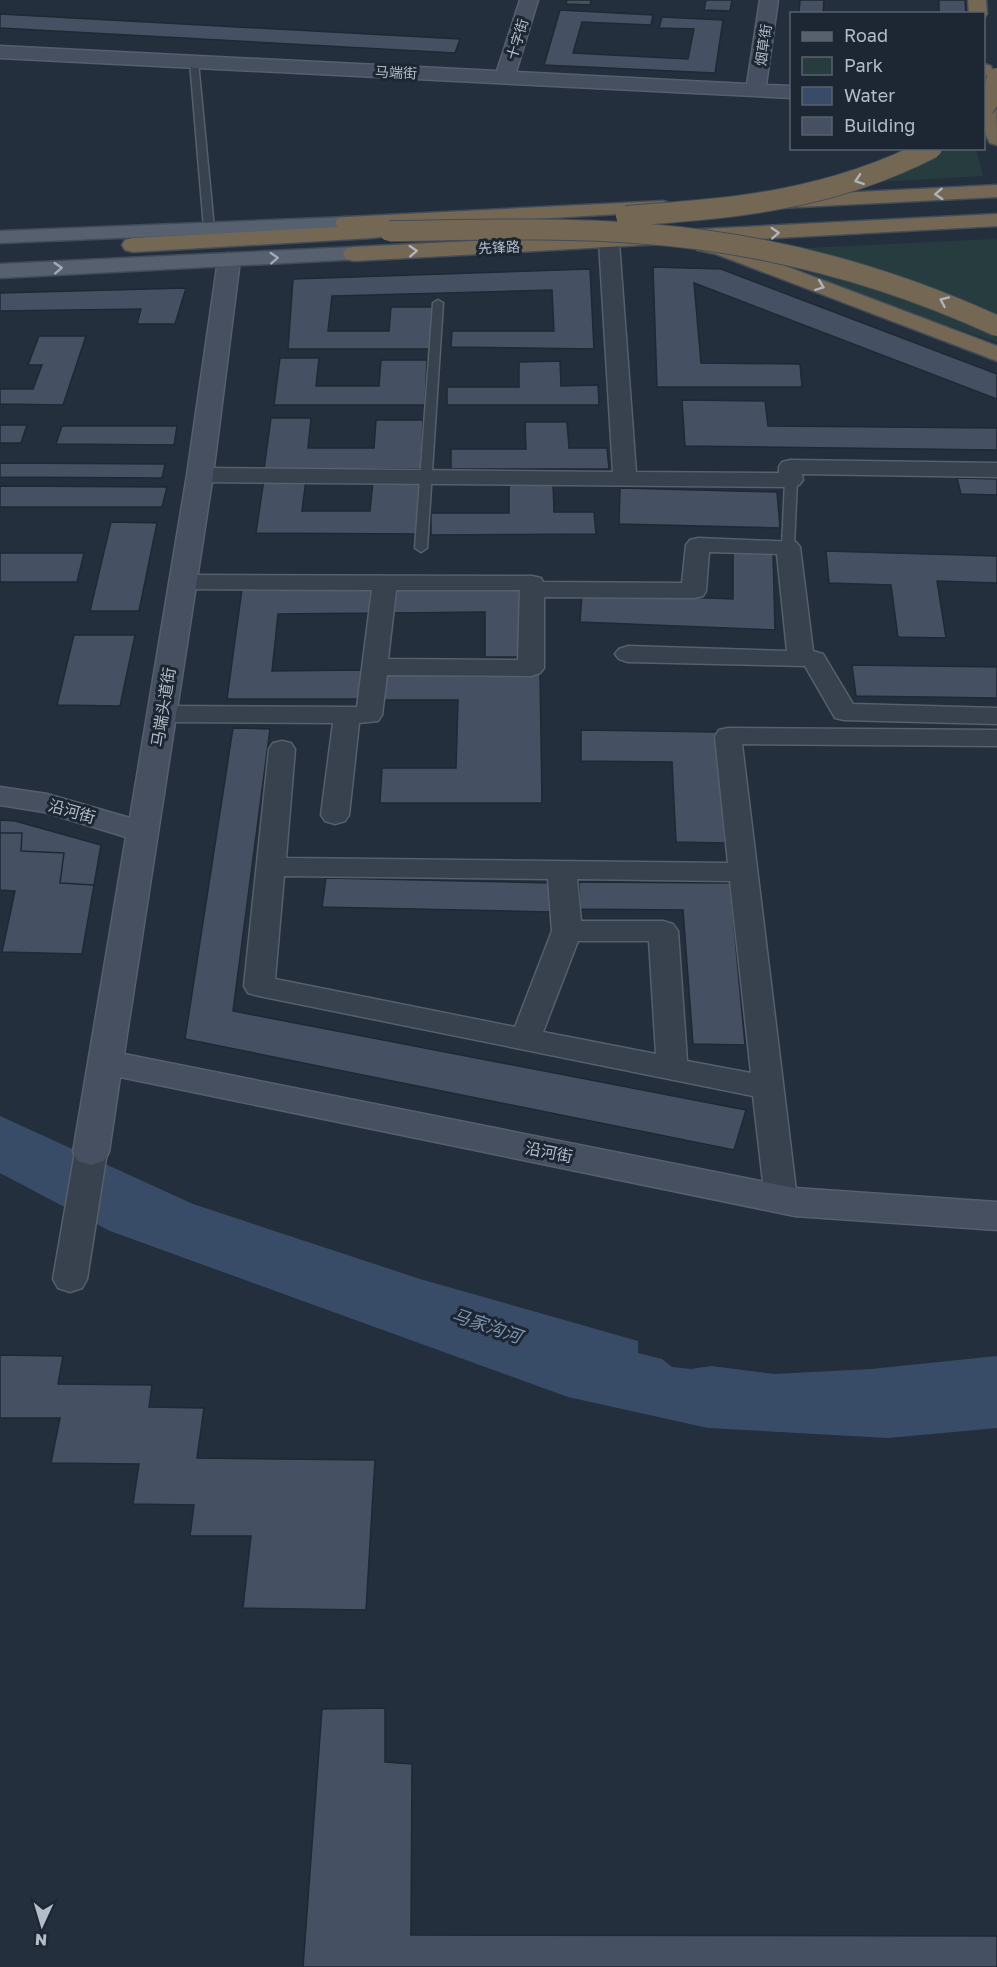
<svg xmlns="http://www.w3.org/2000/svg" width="997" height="1967" font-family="'Golos Text','Noto Sans SC',sans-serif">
	<rect width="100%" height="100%" fill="#242f3e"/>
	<path fill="#263c3f" d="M940,149H976L983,176L860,183Z
		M993,239L997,240V342L892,307L780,261L786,249Z"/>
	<path fill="#394c67" d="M0,1116L193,1204L420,1279L638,1341V1353L662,1359L672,1367L691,1369L711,1366L774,1374L871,1369L997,1356V1428L888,1438L708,1428L568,1397L110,1231L0,1173Z"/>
	<path fill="#455162" stroke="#1f2835" stroke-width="1.5" d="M567,0H591L590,5L566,4Z
		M706,0H732L730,11L704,10Z
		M800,0H824L823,14H799Z
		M939,0H965L966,14H939Z
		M560,10L653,15L651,25L582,22L573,53L688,59L694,29L659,28L662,17L723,20L715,73L544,65Z
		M0,14L460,39L455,53L0,28Z
		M653,267L721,269L997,374V399L694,283L701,363L800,364L802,387H657Z
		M590,269L594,349L451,347L452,331H554L552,290L332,296L328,331H389L391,307H435L433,349H288L293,279Z
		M186,288L175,324H137L141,309L0,311V293Z
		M39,336H86L63,405L0,404V389H33L42,365H28Z
		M280,358H319L316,386H379L381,360H427L425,405H274Z
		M560,361L561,386L598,385L599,405H447V387H519V362Z
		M682,400L765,401L768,426L997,428V450L685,446Z
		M271,418H311L308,448H374L376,420H423L421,469H264Z
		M525,422H567L569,448H607L609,469H451V449H526Z
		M0,425H27L21,443H0Z
		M62,426H177L174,445L56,444Z
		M0,463L165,464L162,478L0,477Z
		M957,478L997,479V495L961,494Z
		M264,479H306L302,511H370L373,481H422L419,534L256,533Z
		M553,483L554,512H594L596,534L431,535V513H509V484Z
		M0,486L167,487L162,507H0Z
		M620,488L777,492L780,528L619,524Z
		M111,522L157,523L139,611H90Z
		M826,551L997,556V583L937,581L946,638L898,637L891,585L829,583Z
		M733,552L773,553L775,630L580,622L582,593L733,599Z
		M0,553H84L77,582H0Z
		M242,589H371L370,613L278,614L272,671L365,670L363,699H227Z
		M394,590H524L526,657H485V612L393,613Z
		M74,635H135L120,706L57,705Z
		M852,665L997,667V698L856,696Z
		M386,670H540L542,803H380L382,768H456L458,700H384Z
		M233,728L270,729L233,1011L746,1110L734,1150L185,1039Z
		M581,730L717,732L725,843L676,842L672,762L581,761Z
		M0,820L15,821L101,845L94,885L60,883L64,853L21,851L22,833H0Z
		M0,833H22L21,851L64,853L60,883L94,885L82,954L2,952L15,891L0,890Z
		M326,878L552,883L551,912L322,907Z
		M579,882L730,883L745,1045L693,1044L683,910L580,909Z
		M0,1355L63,1356L58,1384L152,1385L149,1407L204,1408L197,1458L375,1460L366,1610L243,1608L251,1536H190L194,1505L133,1504L139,1464L51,1463L60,1418H0Z
		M385,1708V1762L412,1764L411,1935L997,1936V1967H303L322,1709Z"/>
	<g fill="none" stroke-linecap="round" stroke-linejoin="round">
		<g stroke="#565f6c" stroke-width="3">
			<path id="lane" d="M194,59L198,62L214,228L209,231L204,228L190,62Z
				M438,300L443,303L427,548L421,552L415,548L433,303Z
				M791,477L797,480L794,547L788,551L782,547L785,480Z"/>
		</g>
		<g stroke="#565f6c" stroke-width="3">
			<path id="street" d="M609,236L616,238L619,242L636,472L779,473V467L782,462L790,460L997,463V477L802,474L803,480L799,485L791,487L200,482L192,480L189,475L192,470L200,468L613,472L599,242L602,238Z
				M698,538L796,542L800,547L813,651L823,654L853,704L997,708V724L844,720L835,718L805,666L628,662L619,659L615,654L619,649L628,646L787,651L777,554L709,552L706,591L703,596L694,598L544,597V668L540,673L531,676L387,675L382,715L378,721L359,723L349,815L345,821L335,824L325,821L321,815L333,723L161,722L152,720L148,714L152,708L161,706L357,707L372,590L183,589L174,587L171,582L174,577L183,575L532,576L541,578L543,582L682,583L686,545L690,540ZM396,590H520L518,660L388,659Z
				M728,728L997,730V746L742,744L797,1199L793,1208L781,1211L769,1208L765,1199L753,1096L259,996L248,993L244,986L269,749L273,743L282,741L291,743L295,749L286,858L728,863L715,736L719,730ZM284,876L548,879L552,931L515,1027L275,979ZM577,879L730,881L751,1073L687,1061L678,931L673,924L663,921H581ZM578,941H649L656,1054L543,1032Z
				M91,1140L102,1144L107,1152L87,1279L82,1288L70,1292L58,1288L53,1279L75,1152L80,1144Z"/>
		</g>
		<g stroke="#565f6c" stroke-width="3">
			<path id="secondary" d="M520,0H538L516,72L747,84L760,0H778L766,85L792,86V98L0,58V46L497,71Z
				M229,253L237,255L240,260L213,475L124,1054L795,1188L997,1202V1230L795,1216L120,1077L109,1152L104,1161L91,1165L78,1161L73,1152L126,837L44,812L0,805V787L47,794L130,818L187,475L218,260L221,255Z"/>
		</g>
		<g stroke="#414a57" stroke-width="3">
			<path id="primary" d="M346,217L354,218L357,223L354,228L0,243V231Z
				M354,247L362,249L365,254L362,259L0,278V264Z"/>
		</g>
		<g stroke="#434c59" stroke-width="3">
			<path id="highway" d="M968,0H986L987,14L984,18V14H969Z
				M984,64L991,66C997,83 997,125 997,145L990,143C979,128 982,82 984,64Z
				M997,185V197L780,208L773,206L769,202L773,198L780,196Z
				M663,201L670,203L674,207L670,211L380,228L383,232L380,237L372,238L133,252L125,250L122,245L125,240L133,238L338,227L335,223L338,218L346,217Z
				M997,214V226L719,241L997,346V361L716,254L697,250L694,245L696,242L354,261L346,259L343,254L346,249L354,247Z"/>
		</g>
		<use href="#lane" fill="#38414e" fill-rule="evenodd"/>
		<use href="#street" fill="#38414e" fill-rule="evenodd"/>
		<use href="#secondary" fill="#465061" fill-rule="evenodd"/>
		<use href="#primary" fill="#56606e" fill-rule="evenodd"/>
		<use href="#highway" fill="#746855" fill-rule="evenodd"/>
		<g stroke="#434c59" stroke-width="22" stroke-linecap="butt">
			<path id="highway-bridge" d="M984,107L992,96L997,78
				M626,216C738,208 830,200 932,148
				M389,231C475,230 562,227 648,234C770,244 886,275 997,326"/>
		</g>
		<use href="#highway-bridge" stroke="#746855" stroke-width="20"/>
	</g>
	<defs><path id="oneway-chevron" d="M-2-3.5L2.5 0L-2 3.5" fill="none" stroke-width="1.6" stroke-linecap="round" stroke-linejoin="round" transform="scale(1.5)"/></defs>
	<g stroke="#aeb4bd">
		<use href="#oneway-chevron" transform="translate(859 180) rotate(161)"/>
		<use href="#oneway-chevron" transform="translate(939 194) rotate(177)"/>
		<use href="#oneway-chevron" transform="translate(775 233) rotate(-3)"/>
		<use href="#oneway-chevron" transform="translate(413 251) rotate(-3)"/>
		<use href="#oneway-chevron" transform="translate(820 286) rotate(21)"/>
		<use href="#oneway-chevron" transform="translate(944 301) rotate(-156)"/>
	</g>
	<g stroke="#a1aab7">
		<use href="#oneway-chevron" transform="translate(274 258) rotate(-3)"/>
		<use href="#oneway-chevron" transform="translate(58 268) rotate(-3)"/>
	</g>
	<g text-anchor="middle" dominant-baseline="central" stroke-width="6" stroke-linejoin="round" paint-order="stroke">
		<g font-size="14" fill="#b4bcc9" stroke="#1d2633">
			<text transform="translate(517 39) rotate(-73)">十字街</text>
			<text transform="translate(763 45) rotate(-82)">烟草街</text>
			<text transform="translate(396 72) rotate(3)">马端街</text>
			<text transform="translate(499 247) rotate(-3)">先锋路</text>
		</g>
		<g font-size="16" fill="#b4bcc9" stroke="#1d2633">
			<text transform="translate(163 707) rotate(-81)">马端头道街</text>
			<text transform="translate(72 811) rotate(16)">沿河街</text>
			<text transform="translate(549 1152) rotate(11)">沿河街</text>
		</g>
		<g font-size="18" font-style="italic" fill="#7c92b1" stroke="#1d2633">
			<text transform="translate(487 1325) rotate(19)">马家沟河</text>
		</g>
	</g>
	<rect x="790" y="12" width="195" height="138" fill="#1d2633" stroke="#59626f" stroke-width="1.5"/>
	<rect x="802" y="32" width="30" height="9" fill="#56606e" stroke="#59626f" stroke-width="1.5"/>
	<text x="844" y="42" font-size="18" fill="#b4bcc9">Road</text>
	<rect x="802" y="57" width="30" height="18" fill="#263c3f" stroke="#59626f" stroke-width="1.5"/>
	<text x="844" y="72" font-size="18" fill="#b4bcc9">Park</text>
	<rect x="802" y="87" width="30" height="18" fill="#394c67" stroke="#59626f" stroke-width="1.5"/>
	<text x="844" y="102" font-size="18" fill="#b4bcc9">Water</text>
	<rect x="802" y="117" width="30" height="18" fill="#455162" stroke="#59626f" stroke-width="1.5"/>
	<text x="844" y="132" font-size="18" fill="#b4bcc9">Building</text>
	<g transform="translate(42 1925) rotate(184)" stroke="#1d2633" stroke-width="4.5" paint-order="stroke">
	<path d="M0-4.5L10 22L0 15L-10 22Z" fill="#b4bcc9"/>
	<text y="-9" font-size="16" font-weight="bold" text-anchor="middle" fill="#b4bcc9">N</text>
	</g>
</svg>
